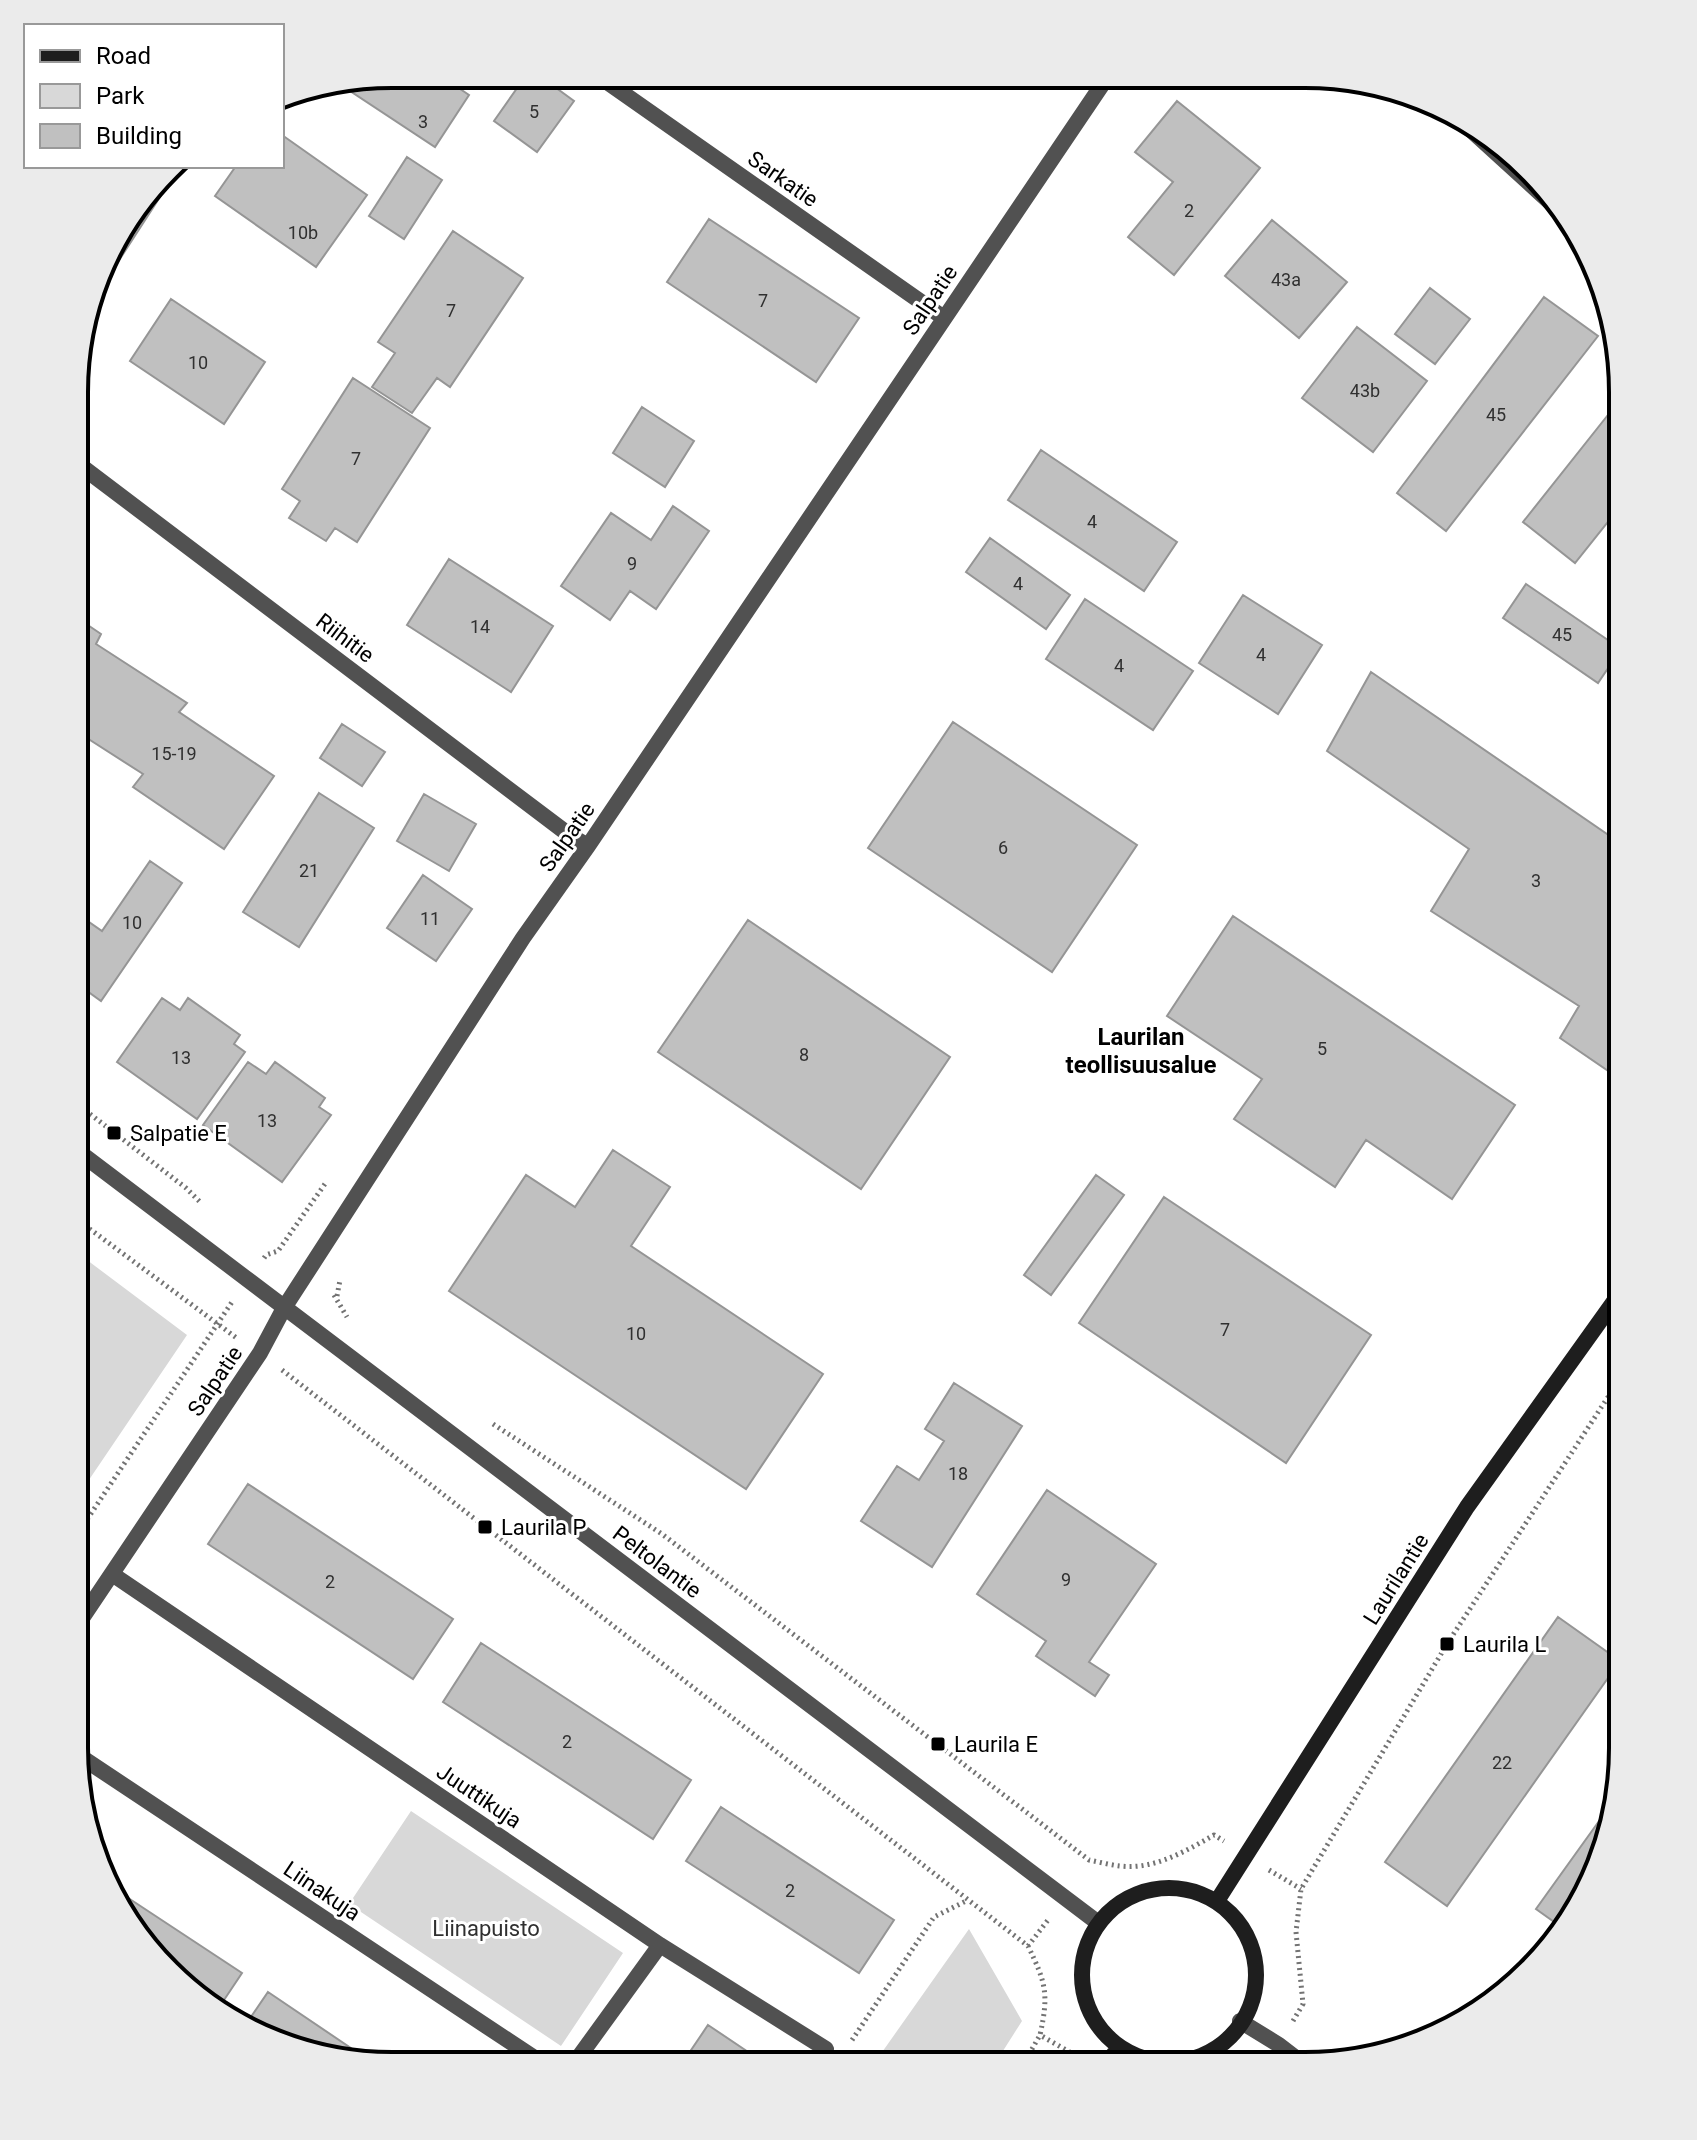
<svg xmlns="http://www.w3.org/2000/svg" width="1697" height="2140" font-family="Roboto,sans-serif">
	<rect width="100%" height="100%" fill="#fff"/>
	<path fill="#d8d8d8" d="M75,1251L187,1335L74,1502Z
		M411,1811L623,1953L561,2046L349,1904Z
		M969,1929L1022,2021L994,2065H873Z"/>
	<path fill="#c0c0c0" stroke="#959595" stroke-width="2" d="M392,74H438L469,95L435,147L338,83Z
		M527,74H537L574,101L537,152L494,121Z
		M1177,101L1260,168L1174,275L1128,237L1173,182L1135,152Z
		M282,135L367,195L316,267L215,196L236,166H282Z
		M407,157L442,180L404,239L369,216Z
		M172,166H180L94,299L116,234Z
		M709,219L859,318L816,382L667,282Z
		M1272,220L1347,282L1299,338L1225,276Z
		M453,231L523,278L450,387L437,378L412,413L372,387L395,353L378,342Z
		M1430,288L1470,319L1435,364L1395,334Z
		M1544,297L1598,336L1446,531L1397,493Z
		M171,299L265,362L224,424L130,361Z
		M1357,327L1427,381L1373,452L1302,398Z
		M353,378L430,428L357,542L335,528L326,541L289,518L300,501L282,489Z
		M1623,396V503L1575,563L1523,522Z
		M642,407L694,441L665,487L613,453Z
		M1041,450L1177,542L1144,591L1008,500Z
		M673,506L709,531L656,609L630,591L610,620L561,586L611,513L651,540Z
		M990,538L1070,595L1046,629L966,572Z
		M449,559L553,626L511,692L407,625Z
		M1526,584L1621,649L1598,683L1503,618Z
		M1243,595L1322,645L1278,714L1199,663Z
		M1085,599L1193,671L1153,730L1046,659Z
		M76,617L101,634L96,644L187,703L179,712L274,776L224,849L133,787L143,774L76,731Z
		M1371,672L1623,845V1081L1560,1038L1579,1006L1431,911L1469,849L1327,751Z
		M953,722L1137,845L1052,972L868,848Z
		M342,724L385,752L362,786L320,758Z
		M319,793L374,828L299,947L243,912Z
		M424,794L476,824L449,871L397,841Z
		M150,861L182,883L101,1001L76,983V913L102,931Z
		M423,875L472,909L436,961L387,928Z
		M1233,916L1515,1105L1452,1199L1366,1140L1335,1187L1234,1119L1262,1079L1167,1016Z
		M748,920L950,1057L861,1189L658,1052Z
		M162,998L180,1010L188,998L240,1035L234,1044L245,1052L197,1119L117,1062Z
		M248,1062L266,1074L275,1062L325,1098L319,1107L331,1115L282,1182L203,1125Z
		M613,1150L670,1187L631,1246L823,1374L746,1489L449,1291L526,1175L575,1207Z
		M1096,1175L1124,1195L1051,1295L1024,1275Z
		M1164,1197L1371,1335L1286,1463L1079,1323Z
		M954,1383L1022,1426L932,1567L861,1521L897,1466L919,1480L944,1441L925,1429Z
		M248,1484L453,1619L413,1679L208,1544Z
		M1047,1490L1156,1564L1089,1662L1109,1675L1095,1696L1036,1656L1046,1641L977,1594Z
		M1558,1617L1620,1661L1447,1906L1385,1862Z
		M481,1643L691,1780L653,1839L443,1702Z
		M1617,1796L1606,1850L1570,1924L1564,1929L1536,1909Z
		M721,1807L894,1920L859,1973L686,1861Z
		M107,1884L242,1973L216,2012L116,1906Z
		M268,1992L376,2065L290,2049L244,2027Z
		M708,2025L766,2064L765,2065H681Z"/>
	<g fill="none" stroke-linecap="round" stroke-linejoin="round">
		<path stroke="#737373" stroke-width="5" stroke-dasharray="2 4" stroke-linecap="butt" d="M90,1114L186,1188L201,1203
			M75,1218L238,1339
			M264,1258L266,1255L278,1251L327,1181
			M334,1295L347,1317
			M337,1296L340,1280
			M282,1370L1028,1946C1046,1983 1049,1994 1040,2035L1080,2058
			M493,1424L662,1534L1089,1860C1099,1862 1110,1865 1120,1866C1154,1870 1186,1851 1214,1835L1224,1841
			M74,1539L232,1302
			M1269,1870L1301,1889
			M1028,1946L1048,1920
			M1293,2021L1303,2004L1296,1932L1301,1889L1447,1644L1623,1374
			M852,2040L934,1917L968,1900
			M1023,2065L1040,2035"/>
		<path stroke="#515151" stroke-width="16" d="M597,75L944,318
			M1460,120L1563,214
			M77,463L568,834L588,846
			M75,1149L1097,1922
			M112,1574L660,1945L826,2049
			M74,1630L260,1353L284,1308L523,938L588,846L1108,76
			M75,1753L545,2065
			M1240,2021L1279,2045L1305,2065
			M573,2065L660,1945"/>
		<path stroke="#1e1e1e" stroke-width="16" d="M1082 1975a87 87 0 1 1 174 0a87 87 0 1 1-174 0Z
			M1217,1901L1467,1507L1623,1289
			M1106,2065L1119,2047"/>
	</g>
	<g fill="#000" stroke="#fff" stroke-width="3">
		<rect x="106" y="1125" width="16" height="16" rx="4"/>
		<rect x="477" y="1519" width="16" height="16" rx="4"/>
		<rect x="1439" y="1636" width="16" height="16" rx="4"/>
		<rect x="930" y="1736" width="16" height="16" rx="4"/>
	</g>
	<g text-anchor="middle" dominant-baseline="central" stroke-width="6" stroke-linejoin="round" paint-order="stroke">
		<g font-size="18" fill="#303030">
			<text x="534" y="111">5</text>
			<text x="423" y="121">3</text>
			<text x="1189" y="210">2</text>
			<text x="303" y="232">10b</text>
			<text x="1286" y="279">43a</text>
			<text x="763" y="300">7</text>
			<text x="451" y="310">7</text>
			<text x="198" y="362">10</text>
			<text x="1365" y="390">43b</text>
			<text x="1496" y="414">45</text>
			<text x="356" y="458">7</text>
			<text x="1092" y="521">4</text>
			<text x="632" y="563">9</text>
			<text x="1018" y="583">4</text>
			<text x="480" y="626">14</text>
			<text x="1562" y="634">45</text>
			<text x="1261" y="654">4</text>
			<text x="1119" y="665">4</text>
			<text x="174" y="753">15-19</text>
			<text x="1003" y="847">6</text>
			<text x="309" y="870">21</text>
			<text x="1536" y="880">3</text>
			<text x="430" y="918">11</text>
			<text x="132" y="922">10</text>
			<text x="1322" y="1048">5</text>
			<text x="804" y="1054">8</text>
			<text x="181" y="1057">13</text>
			<text x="267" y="1120">13</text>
			<text x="1225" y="1329">7</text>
			<text x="636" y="1333">10</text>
			<text x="958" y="1473">18</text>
			<text x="1066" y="1579">9</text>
			<text x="330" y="1581">2</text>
			<text x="567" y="1741">2</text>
			<text x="1502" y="1762">22</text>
			<text x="790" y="1890">2</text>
		</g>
		<g font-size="22" fill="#000" stroke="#fff">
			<text transform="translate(783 179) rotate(35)">Sarkatie</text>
			<text transform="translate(930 300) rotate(-56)">Salpatie</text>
			<text transform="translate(345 638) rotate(37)">Riihitie</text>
			<text transform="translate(567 837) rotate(-55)">Salpatie</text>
			<text transform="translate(215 1381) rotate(-56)">Salpatie</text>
			<text transform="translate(657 1562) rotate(37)">Peltolantie</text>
			<text transform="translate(1396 1579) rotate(-58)">Laurilantie</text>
			<text transform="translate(479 1796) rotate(34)">Juuttikuja</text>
			<text transform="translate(322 1891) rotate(34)">Liinakuja</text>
		</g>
		<g font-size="22" fill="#000" stroke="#fff" text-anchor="start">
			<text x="130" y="1133">Salpatie E</text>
			<text x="501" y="1527">Laurila P</text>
			<text x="1463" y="1644">Laurila L</text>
			<text x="954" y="1744">Laurila E</text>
		</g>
		<g font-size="22" fill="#2f2f2f" stroke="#fff">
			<text x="486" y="1928">Liinapuisto</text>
		</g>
		<g font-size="24" font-weight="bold" fill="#000" stroke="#fff">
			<text x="1141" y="1037">Laurilan<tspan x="1141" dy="28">teollisuusalue</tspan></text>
		</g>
	</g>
	<path d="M0 0H1697V2140H0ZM392 88H1305A304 304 0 0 1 1609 392V1748A304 304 0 0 1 1305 2052H392A304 304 0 0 1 88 1748V392A304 304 0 0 1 392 88Z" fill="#ebebeb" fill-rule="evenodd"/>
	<path fill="none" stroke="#000" stroke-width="4" d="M392 88H1305A304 304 0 0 1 1609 392V1748A304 304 0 0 1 1305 2052H392A304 304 0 0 1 88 1748V392A304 304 0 0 1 392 88Z"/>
	<rect x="24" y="24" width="260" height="144" fill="#ffffff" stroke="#999999" stroke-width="2"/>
	<rect x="40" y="50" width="40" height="12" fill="#1e1e1e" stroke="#999999" stroke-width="2"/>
	<text x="96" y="64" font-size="24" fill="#000000">Road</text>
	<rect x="40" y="84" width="40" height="24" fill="#d8d8d8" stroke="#999999" stroke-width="2"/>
	<text x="96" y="104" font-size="24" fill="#000000">Park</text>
	<rect x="40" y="124" width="40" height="24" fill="#c0c0c0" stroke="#999999" stroke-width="2"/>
	<text x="96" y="144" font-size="24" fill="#000000">Building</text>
</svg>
